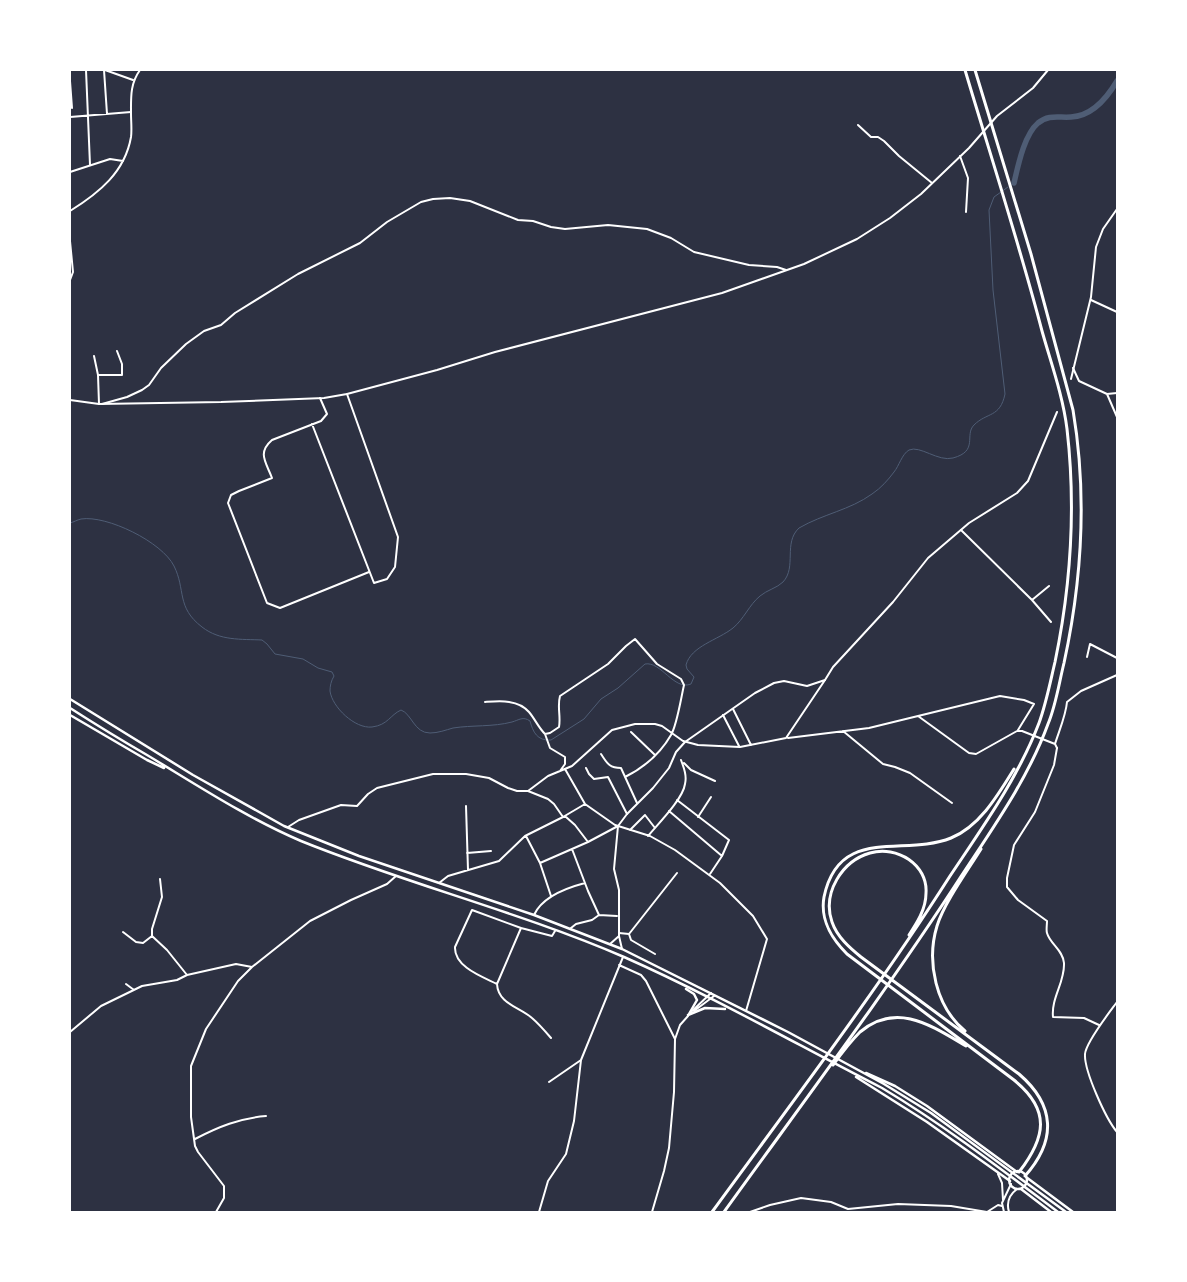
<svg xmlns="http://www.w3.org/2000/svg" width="1187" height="1282" font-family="'PT Sans',sans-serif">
	<rect width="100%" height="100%" fill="#2d3142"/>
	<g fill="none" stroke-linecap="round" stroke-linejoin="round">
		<path stroke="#4f5d75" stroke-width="1" d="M70,523C74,522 77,520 81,519C107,515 162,542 174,566C186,590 176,607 202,627C220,641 241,639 262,640L267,644L275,654L303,659L318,668L332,672L334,676C331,681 330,686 330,691C332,707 355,729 372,727C388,725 390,715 401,710C412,714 414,733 430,733C438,733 446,730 453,728C472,725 493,727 512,722C519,720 523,716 530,721C533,732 537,741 551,740L584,719L601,699L618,688L645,664C661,661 674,691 691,684L694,677L687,669L686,665C691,646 718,640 733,628C744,619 749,605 760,596C767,590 777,588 783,582C797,567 783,543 799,528C823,514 850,510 872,494C881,488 888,480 894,472C899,466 902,454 909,450C920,445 938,462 953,458C979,451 964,435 974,425C987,412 1000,418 1005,394L993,290L989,210L994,197L1008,187"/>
		<path stroke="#4f5d75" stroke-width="5.5" d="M1014,183C1018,166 1024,135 1038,123C1049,114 1059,118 1071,117C1092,116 1107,98 1117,81"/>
		<path stroke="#fff" stroke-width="2" d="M86,70L90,165
			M104,70L107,114
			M105,70L133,80
			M70,81L72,108
			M70,117L131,112
			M858,125L871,137H878L884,141L899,156L932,183
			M960,156L968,178L966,212
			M70,241L73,272L70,280
			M1091,300L1117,312
			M94,356L98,375L99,404
			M1073,368L1079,381L1107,394L1117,393
			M98,375H122V364L117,351
			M1107,394L1117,417
			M320,398L327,414L321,421L272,440C257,453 266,462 272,478L239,491L231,495L228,503L267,603L280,608L369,572
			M102,404L127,397L142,390L149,385L161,368L186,344L204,331L221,325L235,313L298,274L360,243L387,222L421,202L433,199L450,198L470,201L518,220L533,221L551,227L565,229L608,225L647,229L671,238L694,252L749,265L777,267L786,270
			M312,424L374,583L387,579L395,567L398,537L347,394
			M961,530L1032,600L1051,622
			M1032,600L1049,586
			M1087,657L1090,644L1117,658
			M485,702C499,701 518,699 529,712C535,719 538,727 545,734L550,733L559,727C561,716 557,707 560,696L608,664L626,646L635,639L657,664L681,679L684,685C681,698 677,725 671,735C660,754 643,768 625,777
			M733,709L751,745
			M723,715L739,746
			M918,716L1000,696L1024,700L1034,704L1018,730
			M843,731L883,764L895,767L910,773L952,803
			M631,732L655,755
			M545,734L550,748L565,757V764L560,771
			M788,738L869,728L918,716L969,753L976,754L1017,731H1022
			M1057,748L1054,765L1035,812L1014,845L1007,878V887L1018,900L1047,921C1047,925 1046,930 1047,933C1050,944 1063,950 1064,963C1065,982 1051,998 1053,1017L1084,1018L1099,1025
			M601,754C607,763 609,768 621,768L637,803
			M684,763L691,770L715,781
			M586,768L589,774L594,779L608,777L627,814
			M565,769L585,804L615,825L650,836L675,850L720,883L753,916L767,939L746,1011
			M528,791L548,776L572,766L612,730L635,724H655L662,726L683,741L698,745L740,747L786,738L825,680
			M677,800L729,840L722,856L710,874
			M466,806L468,870
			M669,811L722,856
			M698,817L711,797
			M288,827L299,820L341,805L357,806L368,794L377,788L433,774H466L489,778L508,788L517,791H528L548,799L554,804L563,817L585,804
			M630,830L645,815L655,828
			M526,836L540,863L551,896
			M648,836C658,824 683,799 685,784C687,776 684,768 681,760
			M572,849L588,891L599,915
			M467,853L491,851
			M540,863L588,842L618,826
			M160,879L162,897L152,929V936L167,950L187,975
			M439,883L448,876L499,861L525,836L563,817H566L575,825L588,842
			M534,915C542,897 566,888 585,883
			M521,928L497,984C498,1004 520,1007 532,1018C539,1024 545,1031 551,1038
			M571,928L576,924L592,920L599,915L617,916
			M123,932L136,942L143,943L152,936
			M619,933L629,934L677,873
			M629,934L631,940L655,954
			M619,965L641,975L646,981L675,1039
			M126,984L134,990
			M497,984C483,977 454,967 455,947L472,910L521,928L552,936L555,931
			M1117,1002C1109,1013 1086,1042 1085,1054C1084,1071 1106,1119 1117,1132
			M70,1032L101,1006L142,986L177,980L187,975L236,964L252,967
			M549,1082L581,1060
			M195,1139C218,1127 240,1118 266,1116
			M216,1212L224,1198V1186L198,1152L195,1146L191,1117V1066L206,1029L238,981L252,967L310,921L351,900L387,884L396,876
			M539,1212L548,1181L566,1154L574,1121L581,1060L623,957
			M750,1212L770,1205L801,1198L831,1202L848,1209L898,1204L951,1206L987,1212L998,1205L1002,1206"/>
		<path stroke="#fff" stroke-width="2" d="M70,172L110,159L123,161
			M70,211C99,193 125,172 131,137C132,130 131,121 131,114C131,97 130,84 140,70
			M1071,379L1091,297L1096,247L1103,229L1117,209
			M70,400L99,404L221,402L324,398L347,394L437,370L495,352L722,293L804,264L857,239L890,218L921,194L969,148L997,116L1033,88L1048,70
			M1022,731L1055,744
			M1057,748L1055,744C1059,731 1066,715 1067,702L1081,691L1117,675
			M610,944L619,936
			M622,949L619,936V890L614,869L618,826L627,814L653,788L669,768L676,752L685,742L755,693L774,683L784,681L807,686L825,680L833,667L893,602L928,558L969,523L1017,493L1028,481L1057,412
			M694,1011L714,996
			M691,1012L711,993
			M998,1174L1002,1183L1003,1200
			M652,1212L664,1171L669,1148L674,1092L675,1039L680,1025L688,1016
			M1004,1212L1002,1203L1011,1184
			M1009,1212C1006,1202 1009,1195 1017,1189"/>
		<path stroke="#fff" stroke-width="2.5" d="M70,699L193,775L284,826L359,856L534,915L622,949L788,1032L884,1084L931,1113L1066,1212
			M70,708C95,724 121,740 147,755C197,785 247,818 301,841C407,884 520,912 624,957C712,996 796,1044 882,1088C944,1125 1001,1169 1058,1212
			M70,715L147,760L164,768
			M686,989L694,994L697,1000L689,1014
			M688,1015L705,1008L725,1009
			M866,1073L895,1086L927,1106L1017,1172
			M856,1077L927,1122L1010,1181
			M1009 1180a9 9 0 1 1 18 0a9 9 0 1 1-18 0Z
			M1026,1177L1073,1212
			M1021,1189L1051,1212"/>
		<path stroke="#fff" stroke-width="3" d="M1014,769C998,795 980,826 951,838C904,857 839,825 824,897C820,920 831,938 847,954L1014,1080C1051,1110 1046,1137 1019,1172
			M909,935C917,923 926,909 926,893C928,865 897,845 870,853C842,861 822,893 832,922C837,937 850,948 861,957L1019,1074C1055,1105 1057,1140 1025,1176
			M965,1031C936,1007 926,962 937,926C944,903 968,870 981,849
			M833,1065C841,1054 850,1042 860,1032C897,1001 932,1026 966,1046
			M712,1212C793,1101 876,992 950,876C982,828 1018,778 1039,723C1046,704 1050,683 1055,662C1071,585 1076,507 1067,429C1063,396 1051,363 1042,331C1019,243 991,157 965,70
			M724,1212C804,1101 886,992 960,878C992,829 1028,779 1048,724C1056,705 1059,683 1064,663C1082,580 1087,493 1073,410L1031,254L975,70"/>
	</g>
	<rect width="1187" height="1282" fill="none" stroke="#ffffff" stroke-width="142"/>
</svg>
